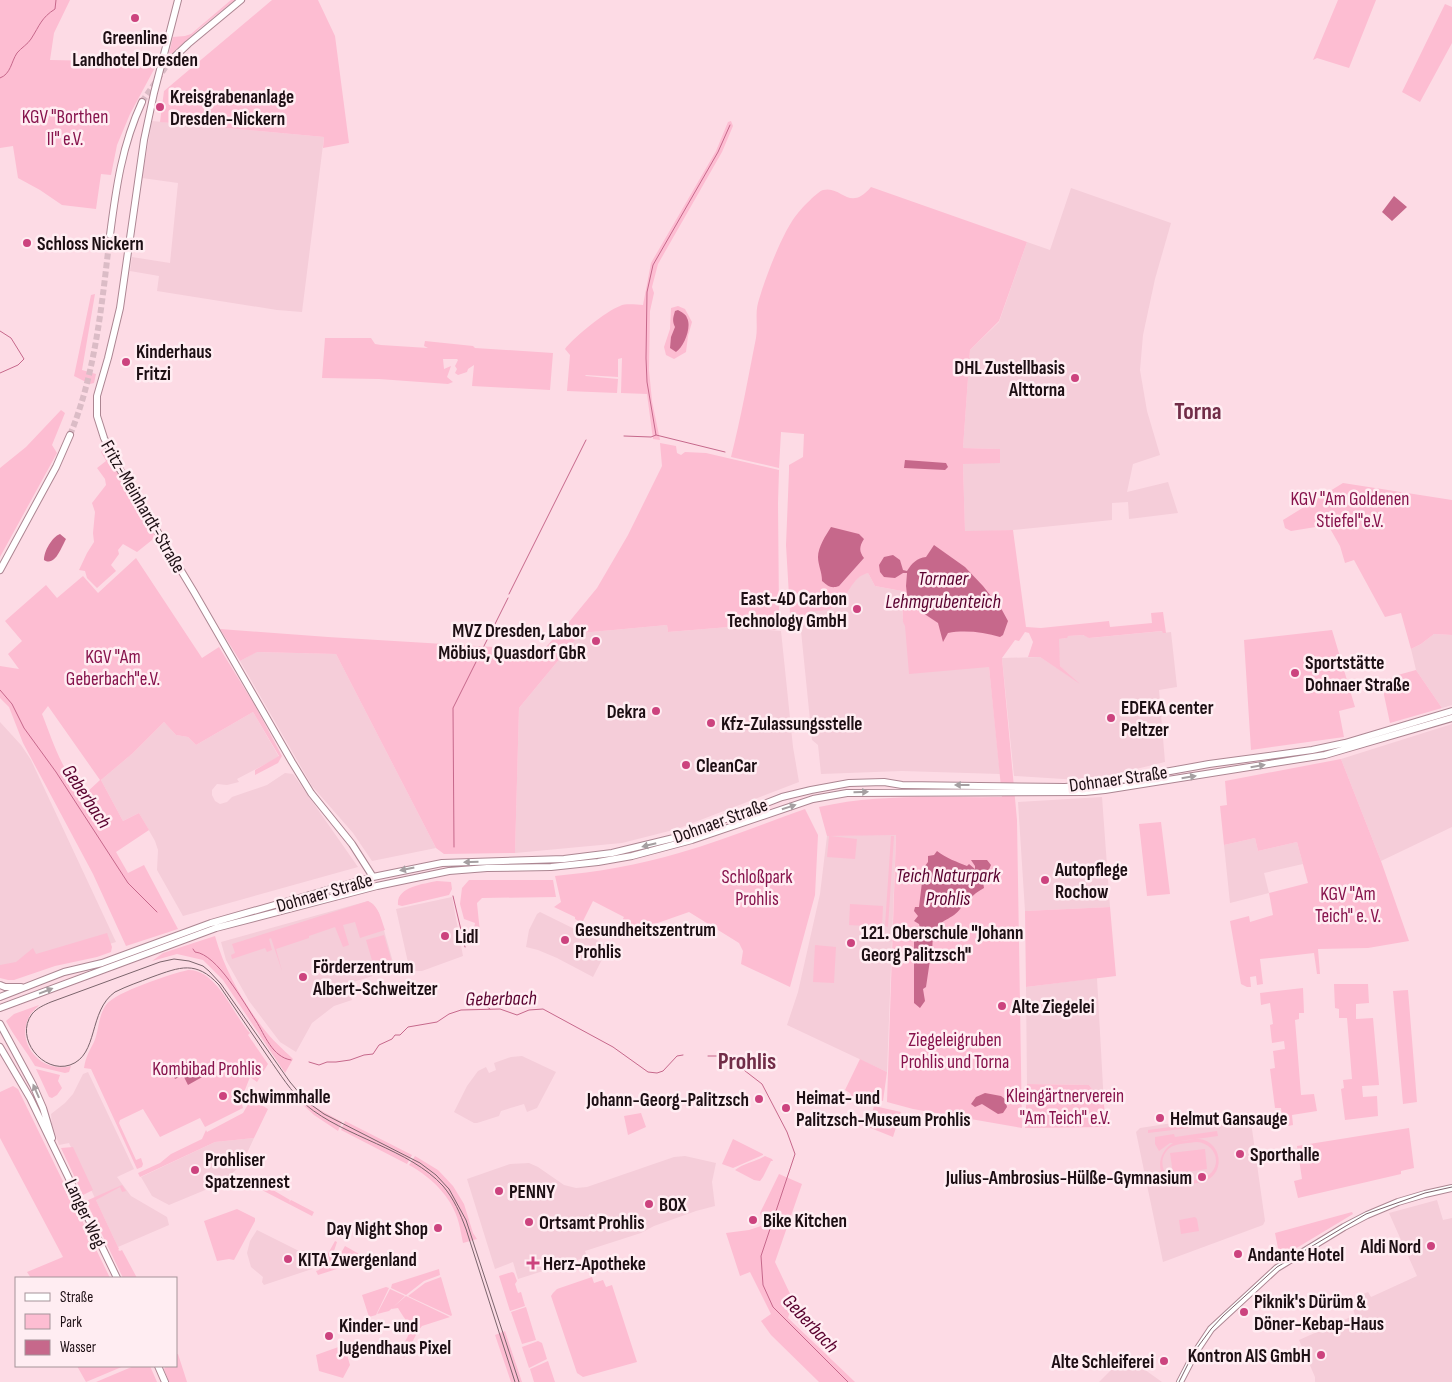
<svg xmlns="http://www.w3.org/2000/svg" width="1452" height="1382" viewBox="0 0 1452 1382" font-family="'Sofia Sans Condensed',sans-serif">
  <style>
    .built { fill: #f5cdd9 }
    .green { fill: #fdbdd2; fill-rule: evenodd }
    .water { fill: #c6688b }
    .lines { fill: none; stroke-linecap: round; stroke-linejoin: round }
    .stream { stroke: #c6688b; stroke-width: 1 }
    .secondary-tunnel { stroke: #dbbcc6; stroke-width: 6; stroke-dasharray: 6 3; stroke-linecap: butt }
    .secondary-casing { stroke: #ac8692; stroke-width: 8 }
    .secondary { stroke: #fff; stroke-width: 6 }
    .tram { stroke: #7b646c; stroke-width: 1 }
    .oneway { fill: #a59fa1 }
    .poi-dot { fill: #cc437e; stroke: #ffedf2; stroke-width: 2 }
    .labels { text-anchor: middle; stroke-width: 5; stroke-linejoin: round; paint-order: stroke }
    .poi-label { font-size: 19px; font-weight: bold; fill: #1d0f14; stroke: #ffedf2; text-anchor: start }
    .park-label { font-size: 19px; fill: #87134c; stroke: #ffedf2 }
    .street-label { font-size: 19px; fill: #1d0f14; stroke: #ffedf2 }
    .water-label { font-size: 20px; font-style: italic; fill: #59002e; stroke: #ffedf2 }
    .district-label { font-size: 24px; font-weight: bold; fill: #712d48; stroke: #ffedf2 }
  </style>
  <rect width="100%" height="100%" fill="#fddbe5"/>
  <path class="built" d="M 152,121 L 324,137 L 302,312 L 277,310 L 157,291 L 159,276 L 130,271 L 132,257 L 170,263 L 178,183 L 142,178 Z
    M 1071,188 L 1171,223 L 1155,279 L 1143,335 L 1140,370 L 1147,411 L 1160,455 L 1133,464 L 1127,492 L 1168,482 L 1178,513 L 1129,519 L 1128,502 L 1112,503 L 1112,520 L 1013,530 L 965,532 L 963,463 L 1000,462 L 1000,449 L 963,448 L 970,350 L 999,322 L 1027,242 L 1050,250 Z
    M 868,573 L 875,586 L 902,591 L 903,622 L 989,667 L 1000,774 L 902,771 L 821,774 L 818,745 L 812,740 L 801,631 L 807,612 L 834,608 L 842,599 L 853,582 L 863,574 Z
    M 667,625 L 668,632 L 729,627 L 781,631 L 793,747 L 799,782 L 677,829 L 622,843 L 515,853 L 519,708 L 581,633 Z
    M 1163,631 L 1163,633 L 1171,632 L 1177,687 L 1159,690 L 1165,762 L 1103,777 L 1079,780 L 1014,776 L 1002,658 L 1040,657 L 1075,680 L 1060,666 L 1058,639 L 1067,638 L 1067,636 L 1083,635 L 1090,638 Z
    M 1434,634 L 1452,635 L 1452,705 L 1442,708 L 1416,670 L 1411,649 L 1421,644 Z
    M 256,652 L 336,654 L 436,848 L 372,861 L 353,833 L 312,786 L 240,661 Z
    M 253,712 L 279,757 L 237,779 L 239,782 L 227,785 L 217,784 L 212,790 L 212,795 L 215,801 L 220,804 L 227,802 L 232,797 L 267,785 L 285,773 L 293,774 L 358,867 L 183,916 L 157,870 L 158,850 L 155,841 L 139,813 L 123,821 L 101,780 L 133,753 L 164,722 L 176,735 L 188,737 L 196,745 Z
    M 0,722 L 21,745 L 31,760 L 116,942 L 12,974 L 0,970 Z
    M 1452,724 L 1452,827 L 1381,861 L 1341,759 Z
    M 1102,797 L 1110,907 L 1025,911 L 1018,802 Z
    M 896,834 L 887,1072 L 787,1025 L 798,992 L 820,894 L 827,836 Z
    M 1255,838 L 1258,851 L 1297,842 L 1303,864 L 1264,873 L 1269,893 L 1230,903 L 1224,845 Z
    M 452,897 L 463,956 L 422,971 L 413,971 L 409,967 L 396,909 Z
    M 368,901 L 373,904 L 379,913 L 395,969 L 347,984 L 352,1000 L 334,1006 L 312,1023 L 296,1052 L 280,1042 L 249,1001 L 226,960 L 221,942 Z
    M 540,912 L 609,946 L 593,977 L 557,958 L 538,950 L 526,947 L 529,930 L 537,914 Z
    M 1097,978 L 1104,1105 L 1089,1085 L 1027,1084 L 1026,987 Z
    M 522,1056 L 556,1072 L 537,1108 L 527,1112 L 524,1104 L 501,1111 L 499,1116 L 477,1123 L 474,1123 L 454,1112 L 467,1086 L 478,1071 L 486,1067 L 489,1073 L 496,1070 L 494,1063 L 511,1057 Z
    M 88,1072 L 134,1169 L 117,1177 L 131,1196 L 167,1217 L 169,1225 L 118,1247 L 69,1143 L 59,1145 L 52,1124 L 51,1114 L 65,1103 L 73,1094 L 83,1074 Z
    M 1250,1115 L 1265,1221 L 1263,1225 L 1163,1262 L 1136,1132 L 1140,1128 L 1192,1120 Z
    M 254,1138 L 242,1164 L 222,1183 L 169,1205 L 152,1196 L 141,1177 L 215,1142 Z
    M 685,1156 L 716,1163 L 712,1182 L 715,1206 L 696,1211 L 654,1226 L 641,1233 L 585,1251 L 587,1257 L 518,1279 L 513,1262 L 495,1269 L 467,1179 L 510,1164 L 529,1163 L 538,1167 L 564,1185 L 576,1188 L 587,1187 L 674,1157 Z
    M 1437,1200 L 1443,1220 L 1452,1218 L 1452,1382 L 1315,1382 L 1315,1377 L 1299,1340 L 1355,1315 L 1350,1300 L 1368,1292 L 1371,1297 L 1417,1276 L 1389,1213 Z
    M 257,1230 L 299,1251 L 305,1250 L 312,1269 L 264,1285 L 262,1282 L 263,1277 L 251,1267 L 247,1253 L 250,1241 Z
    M 1128,1353 L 1148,1372 L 1162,1382 L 1099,1382 Z"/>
  <path class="green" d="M 0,0 L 70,0 L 54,33 L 50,60 L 158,62 L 130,114 L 117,145 L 111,175 L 101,174 L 96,209 L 62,205 L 40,190 L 18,178 L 13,146 L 0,148 Z
    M 231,0 L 235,0 L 200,28 L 168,57 L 173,37 L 185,36 L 191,34 Z
    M 272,0 L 318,0 L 335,36 L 349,143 L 323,148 L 324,137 L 160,122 L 164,91 Z
    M 1338,0 L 1376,0 L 1349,68 L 1317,58 L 1313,60 Z
    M 1445,4 L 1452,7 L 1452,43 L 1420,102 L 1402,92 Z
    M 731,121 L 733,126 L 722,152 L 658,264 L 652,287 L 654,293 L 650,311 L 649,370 L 652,401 L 660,440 L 653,439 L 647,394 L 621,393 L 622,358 L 618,359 L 618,377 L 585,375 L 586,376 L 618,379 L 617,393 L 567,391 L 570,355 L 565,349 C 574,337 606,311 620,306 C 626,303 637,305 643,305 L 651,263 L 716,151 L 728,122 Z
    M 871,187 L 1027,242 L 999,321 L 970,350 L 963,448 L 1000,449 L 1000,463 L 963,464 L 965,531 L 1013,530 L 1026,627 L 1041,628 L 1109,621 L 1110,627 L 1152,623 L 1151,613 L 1163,612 L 1166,633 L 1163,633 L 1162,631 L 1089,638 L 1083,635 L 1068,636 L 1067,638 L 1059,639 L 1060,666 L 1080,684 L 1040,657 L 1028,657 L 1033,642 L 1029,633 L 1025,632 L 1019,641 L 1015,640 L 1002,658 L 1017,820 L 1022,1128 L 913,1109 L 887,1102 L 896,835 L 830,836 L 857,839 L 855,859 L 827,857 L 829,836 L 827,836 L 819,807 C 878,793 942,798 1002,797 L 989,667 L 909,674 L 905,626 L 903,622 L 902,591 L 875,586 L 868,573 C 851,577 848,598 835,607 C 828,611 815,611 807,612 L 802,629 L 791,630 L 786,545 L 789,471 L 789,465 L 803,457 L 804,434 L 781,432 L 779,468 L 731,457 C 741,418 748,378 756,338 C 758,326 755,314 758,303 C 764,281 783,230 798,213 C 802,208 817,192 823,190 C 842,185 849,213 871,187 Z
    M 95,294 L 82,370 L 96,374 L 94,383 L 90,384 L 74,376 L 91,295 Z
    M 678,306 L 685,309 L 692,322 L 688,336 L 686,352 L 674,359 L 666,355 L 664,347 L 670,329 L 671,308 Z
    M 325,338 L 371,338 L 375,344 L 381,345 L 428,348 L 424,346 L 425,341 L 473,346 L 475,348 L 553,353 L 550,390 L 472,386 L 474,365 L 468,369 L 467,372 L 458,375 L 455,373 L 457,369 L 455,366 L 458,360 L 457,359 L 443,359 L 444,369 L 451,366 L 447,377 L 453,382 L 448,384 L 379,379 L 322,378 Z
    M 61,410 L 65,413 L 52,445 L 57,453 L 0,557 L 0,468 L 26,447 Z
    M 660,443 L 676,446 L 677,453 L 681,455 L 685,452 L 706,453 L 779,470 L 778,503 L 779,612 L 775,615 L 777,630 L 729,627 L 668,632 L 667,625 L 581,633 L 519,708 L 515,853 L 444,854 L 436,848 L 336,654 L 257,652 L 240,661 L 220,629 L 328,637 L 543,650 L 569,622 L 597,588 L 628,535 L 662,466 Z
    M 104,449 L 154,534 L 152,540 L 137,552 L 123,544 L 118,550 L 119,554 L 111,565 L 116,571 L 97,588 L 87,578 L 85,571 L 79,570 L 87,553 L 94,542 L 93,533 L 95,512 L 92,503 L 106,485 L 105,479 L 97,468 L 106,461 L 101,452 Z
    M 1343,483 L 1452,500 L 1452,635 L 1434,634 L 1421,644 L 1411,649 L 1401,613 L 1385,617 L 1354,560 L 1345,563 L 1340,546 L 1328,525 L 1291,531 L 1285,528 L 1283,520 Z
    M 136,558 L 202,658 L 219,647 L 257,709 L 282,756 L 278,763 L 255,775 L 255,770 L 279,756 L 253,712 L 196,745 L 188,737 L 176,735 L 164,722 L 133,753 L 101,780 L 123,821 L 139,813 L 149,830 L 116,852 L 128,873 L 144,865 L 178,929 L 126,946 L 93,874 L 23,743 L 9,707 L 0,698 L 0,666 L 19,669 L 8,654 L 22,641 L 5,621 L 46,585 L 57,598 L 83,576 L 98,593 ZM 48,706 L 100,780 L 85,794 C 62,774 53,741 42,714 Z
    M 1332,630 L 1355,707 L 1339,711 L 1344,737 L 1251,750 L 1244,640 Z
    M 1416,670 L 1442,708 L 1390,723 L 1384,695 L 1385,683 L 1394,676 Z
    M 1341,759 L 1381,861 L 1409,941 L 1368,948 L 1318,949 L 1320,974 L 1317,974 L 1314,953 L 1260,959 L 1263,984 L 1257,985 L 1256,976 L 1250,977 L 1251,987 L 1247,987 L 1241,984 L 1230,921 L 1249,916 L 1250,922 L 1273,915 L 1269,893 L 1308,883 L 1297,842 L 1258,851 L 1255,838 L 1224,845 L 1220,806 L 1227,805 L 1225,781 Z
    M 805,809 L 818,835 L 815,895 L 790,987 L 741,964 L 743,951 L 739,943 L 689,912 L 612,939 L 624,917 L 593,901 L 582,923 L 575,919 L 575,917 L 554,907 L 561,902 L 555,876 C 597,872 639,865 679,853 C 722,841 763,824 805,809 Z
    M 1161,822 L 1170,894 L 1147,896 L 1139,824 Z
    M 891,836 L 894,836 L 888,927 L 885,926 Z
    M 469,880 L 553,880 L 556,897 L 482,898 L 477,903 L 480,933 L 473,933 L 475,923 L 464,919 L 460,904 L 462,888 Z
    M 437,881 L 451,882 L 452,889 L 449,895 L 402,906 L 398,905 C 396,887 423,884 437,881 Z
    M 368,901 C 379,906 381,919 385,930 L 360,938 L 355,922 L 343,925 L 349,945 L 343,947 L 335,927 L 309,936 L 309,938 L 276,949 L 282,971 L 271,938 L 269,939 L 272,950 L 267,952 L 265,948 L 232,959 L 231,955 L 235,953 L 232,944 Z
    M 850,904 L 883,906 L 882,927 L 849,925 Z
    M 1110,907 L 1116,976 L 1026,987 L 1025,911 Z
    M 107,933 L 112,947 L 111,952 L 97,957 L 55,966 L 14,980 L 8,980 L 0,978 L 0,965 L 16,962 L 33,948 L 36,954 Z
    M 384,935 L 394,969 L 376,974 L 366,940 Z
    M 215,936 C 224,969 243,1002 263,1028 C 272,1040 283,1049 293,1059 L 285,1073 L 223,980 L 203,960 L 177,954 L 152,961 L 163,953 Z
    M 815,945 L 836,947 L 834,983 L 813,982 Z
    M 188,970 C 217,969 233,1015 250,1033 L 248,1035 L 268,1064 L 257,1082 L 250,1077 L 241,1100 L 243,1108 L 205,1127 L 200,1118 L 160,1137 L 143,1109 L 120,1120 L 119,1123 L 136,1160 L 141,1158 L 143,1164 L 142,1167 L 137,1169 L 91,1069 L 84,1068 C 86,1056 89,1052 94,1042 C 99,1031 98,1016 106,1005 C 115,992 171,974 188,970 Z
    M 1334,984 L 1368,984 L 1369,1003 L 1356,1004 L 1356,1019 L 1373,1018 L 1379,1085 L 1362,1086 L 1363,1097 L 1377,1096 L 1378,1116 L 1345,1120 L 1341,1089 L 1344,1088 L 1343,1080 L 1352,1079 L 1347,1018 L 1339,1018 L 1339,1009 L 1335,1008 Z
    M 1303,988 L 1304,1013 L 1299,1013 L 1299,1019 L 1295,1020 L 1301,1095 L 1314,1094 L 1317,1111 L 1292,1115 L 1293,1125 L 1283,1127 L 1281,1108 L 1275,1108 L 1270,1069 L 1275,1068 L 1273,1051 L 1285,1049 L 1284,1041 L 1272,1043 L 1270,1025 L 1273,1024 L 1270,1003 L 1261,1005 L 1260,993 Z
    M 1408,990 L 1417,1102 L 1403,1104 L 1393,991 Z
    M 39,1005 C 36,1009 31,1012 29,1017 C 15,1044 42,1074 71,1066 L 69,1072 L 65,1073 L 35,1066 C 26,1050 14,1037 6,1021 L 14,1014 Z
    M 860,1059 L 887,1072 L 883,1101 L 866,1097 L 852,1097 L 850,1093 L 845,1090 Z
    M 36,1069 L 60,1075 L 58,1081 L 62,1088 L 57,1095 L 52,1098 L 49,1097 Z
    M 1027,1084 L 1089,1085 L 1104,1105 L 1106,1127 L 1025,1128 Z
    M 13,1086 L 18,1089 L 110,1278 L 31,1278 L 27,1272 L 63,1257 L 0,1138 L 0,1092 Z
    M 297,1091 L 313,1106 L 342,1122 L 338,1131 L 314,1115 L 300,1102 L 298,1102 L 292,1097 Z
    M 253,1100 L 268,1109 L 254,1138 L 215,1142 L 140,1177 L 138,1173 L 160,1163 L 171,1154 L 202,1139 L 206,1130 L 207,1132 L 243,1113 L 250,1101 Z
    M 874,1106 L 901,1112 L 893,1137 L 868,1127 Z
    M 641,1113 L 646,1127 L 628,1135 L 624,1116 Z
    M 1237,1118 L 1238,1122 L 1148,1133 L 1148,1130 Z
    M 345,1121 L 412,1155 L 407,1164 L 341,1130 Z
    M 1409,1128 L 1414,1168 L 1401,1171 L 1401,1174 L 1298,1198 L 1294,1181 L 1302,1179 L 1297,1146 Z
    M 1217,1131 L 1218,1136 L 1174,1142 C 1183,1141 1195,1137 1204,1140 C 1222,1146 1224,1172 1207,1180 C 1198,1184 1181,1186 1172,1183 C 1154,1174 1158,1152 1173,1143 L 1170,1143 L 1159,1151 L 1155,1144 L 1155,1137 L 1174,1134 L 1175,1137 ZM 1197,1142 C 1212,1143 1222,1159 1212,1172 C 1205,1180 1189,1182 1179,1181 C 1162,1180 1156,1157 1171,1147 C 1178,1143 1189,1143 1197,1142 Z
    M 733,1139 L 763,1154 L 763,1155 L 733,1168 L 722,1164 Z
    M 73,1147 L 93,1190 L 83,1195 L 61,1148 Z
    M 1205,1149 L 1207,1169 L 1173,1174 L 1170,1153 Z
    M 415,1156 L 438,1170 L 453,1186 L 464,1204 L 473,1233 L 477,1239 L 463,1243 C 462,1238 461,1233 460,1228 C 455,1200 433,1178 409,1165 Z
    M 765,1156 L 772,1159 L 773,1161 L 771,1161 L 763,1177 L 760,1181 L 754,1180 L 735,1170 C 744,1163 755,1162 765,1156 Z
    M 779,1174 L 802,1184 L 775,1262 L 793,1300 L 788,1318 L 855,1382 L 819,1382 L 771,1335 L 761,1321 L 771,1314 L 750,1272 L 740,1276 L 726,1233 L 749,1230 L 764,1225 L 760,1213 Z
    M 261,1183 L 290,1200 L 289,1202 L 291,1200 L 314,1212 L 312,1216 L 258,1188 Z
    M 122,1185 L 126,1191 L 122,1192 L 120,1187 L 96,1200 L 119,1249 L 118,1250 L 120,1251 L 122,1250 L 137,1278 L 123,1278 L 86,1201 Z
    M 237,1209 L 255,1218 L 255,1221 L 234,1260 L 229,1259 L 217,1261 L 204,1221 Z
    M 1352,1212 L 1353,1214 L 1280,1258 L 1275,1233 Z
    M 1195,1217 L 1197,1219 L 1199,1231 L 1181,1234 L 1179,1220 Z
    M 335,1241 L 337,1242 L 334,1251 L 341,1253 L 345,1246 L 368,1259 L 318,1275 L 316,1271 L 319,1270 Z
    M 439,1269 L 440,1275 L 424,1281 L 406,1295 L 391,1288 L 392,1284 Z
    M 512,1272 L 514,1273 L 517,1281 L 515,1284 L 518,1293 L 521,1292 L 525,1306 L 510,1311 L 499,1276 Z
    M 441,1277 L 452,1315 L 451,1316 L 408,1296 L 425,1283 Z
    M 592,1277 L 594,1283 L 603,1280 L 606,1287 L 612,1285 L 637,1362 L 583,1377 L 577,1373 L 551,1296 L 553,1293 L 557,1289 Z
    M 386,1287 L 389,1288 L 376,1315 L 369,1317 L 362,1295 Z
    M 390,1289 L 405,1296 L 389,1311 L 377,1314 Z
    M 406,1296 L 450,1317 L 422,1326 L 418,1331 L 404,1358 L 400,1350 C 416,1323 412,1332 398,1308 L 391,1309 Z
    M 526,1307 L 536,1340 L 522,1344 L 511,1312 Z
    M 505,1331 L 522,1382 L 511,1382 L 495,1335 Z
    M 538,1341 L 542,1343 L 547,1359 L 529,1368 L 522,1347 Z
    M 344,1345 L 350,1365 L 343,1378 L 319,1371 L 316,1355 Z
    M 176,1354 L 178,1354 L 187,1382 L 169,1382 L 164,1369 L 166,1366 L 176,1366 Z
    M 548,1361 L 555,1382 L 534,1382 L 530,1369 Z
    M 77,1366 L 124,1366 L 86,1382 Z
    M 134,1366 L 150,1366 L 157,1382 L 96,1382 Z"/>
  <path class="water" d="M 1394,196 L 1407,207 L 1392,221 L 1382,212 Z
    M 678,310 C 681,312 686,314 687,318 C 692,327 684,347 676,352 L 670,348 L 671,337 L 675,327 C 672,321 673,318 675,311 Z
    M 905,460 L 946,463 L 948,467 L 945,470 L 904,468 Z
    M 831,527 L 859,534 L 864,539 C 859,547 859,551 864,558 L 839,586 C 831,589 828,586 822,581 C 822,572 818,565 818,557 C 818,547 826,535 831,527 Z
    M 60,534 L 66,539 C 61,548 55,567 44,560 C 44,551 52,537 60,534 Z
    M 934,545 L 965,567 L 983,586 L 1002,610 L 1008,621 L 1003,635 L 1000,637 C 984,632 964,630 948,633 L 943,642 L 938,623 L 908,603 L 906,586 L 907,573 L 903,573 L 895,578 L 884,577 L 880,572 L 879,565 L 884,557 L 893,555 L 900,560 L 903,570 L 907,571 C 912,563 917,558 926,557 Z
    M 937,851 C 946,858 957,862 967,866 L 969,864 L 975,869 L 975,866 L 971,860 L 987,860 L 991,865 L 987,874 L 988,877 L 983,882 L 984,888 C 976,893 969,896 969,906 L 962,906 C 955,919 942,918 935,930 C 932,935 933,944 932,950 L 928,953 L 930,960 L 926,987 L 923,989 L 925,1001 L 920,1008 L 914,1003 L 914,938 L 921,940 L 922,936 L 919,924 L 914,921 L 918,916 L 914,911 L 915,907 L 919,907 L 922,882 L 917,883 L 917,876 L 926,874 L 927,871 L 922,870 L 928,862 L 928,856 L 934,855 Z
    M 187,1062 L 190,1062 L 194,1067 L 186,1073 L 187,1076 L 201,1069 L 204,1076 L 188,1085 L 183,1075 L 175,1079 L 173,1075 Z
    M 985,1093 L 1001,1096 L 1005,1099 L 1007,1107 L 1003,1113 L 998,1114 L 982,1104 L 975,1107 L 971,1104 L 976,1097 Z"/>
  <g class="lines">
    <path class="stream" d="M 0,78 C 11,74 11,62 17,53 C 21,48 28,44 31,39 C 40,25 41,18 55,9 L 56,0
      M 0,331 L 11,338 L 24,359 L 18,365 L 0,373
      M 656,435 L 725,452
      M 624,436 L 651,437 L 656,435 L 647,382 L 646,358 L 647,292 L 653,265 L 718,152 L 730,125
      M 509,594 L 586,440
      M 0,690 L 12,704 L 24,728 L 56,772 L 128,883 L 157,912
      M 454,847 L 453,708 L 508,598
      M 453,896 L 465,947
      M 193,949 L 195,952 C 217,954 244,1003 256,1021 C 265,1035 272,1057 291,1060
      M 481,1002 L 490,1009
      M 708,1056 L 723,1056 L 740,1067 L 762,1084 L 787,1132 L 795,1154 L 761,1256 L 763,1285 L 773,1307 L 848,1382
      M 309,1062 L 319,1065 L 327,1062 L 336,1062 L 350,1060 L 364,1055 L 373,1054 L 379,1045 L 392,1039 L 395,1035 L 400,1035 L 408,1027 L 437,1022 L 449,1014 L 461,1010 L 500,1009 L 517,1015 L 529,1010 L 543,1009 L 613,1047 L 648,1072 L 657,1073 L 663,1071 L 677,1056 L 683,1055"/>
    <path class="secondary-tunnel" d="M 142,102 L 169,62
      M 70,435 C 96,372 102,302 110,235"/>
    <g class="secondary-casing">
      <path id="secondary" d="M 178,0 L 154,93 L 144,140 L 120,308 L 108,358 L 97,396 L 97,416 L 104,438 L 119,468 L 194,592 L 292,762 L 311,793 L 352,844 L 373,877
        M 169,62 L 188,44 L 241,0
        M 110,235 C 116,188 122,145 142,102
        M 0,570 L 56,467 L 70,435
        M 0,985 L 5,987 L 21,987
        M 0,997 L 64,972 L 102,963 L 211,923 L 373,877 L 442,863 L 564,859 L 612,853 L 682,836 L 782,797 L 811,790 L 849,783 L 884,782 L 902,785 L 1065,787 L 1098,784 L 1209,764 L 1312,750 L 1345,743 L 1452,711
        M 0,1008 L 216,928 L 377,886 L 449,871 L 487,868 L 551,867 L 598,862 L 632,856 L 692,840 L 813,799 L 847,793 L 1085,792 L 1105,790 L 1325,755 L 1452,718
        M 0,1024 L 33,1085 L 43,1108 L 52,1138
        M 0,1047 L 30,1098 L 117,1278
        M 158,1366 L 165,1382
        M 1180,1382 L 1195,1353 L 1211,1329 L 1277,1268 L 1344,1227 L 1367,1215 L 1398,1202 L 1425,1194 L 1452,1188"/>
    </g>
    <use href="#secondary" class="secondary"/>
    <path class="tram" d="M 515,1382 L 466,1229 C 460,1213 454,1199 443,1186 C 410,1149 344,1137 306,1105 C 291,1092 280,1074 268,1057 C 252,1033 235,1009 219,985 C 196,960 180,967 152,977 C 139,982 127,986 115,992 C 88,1011 99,1055 70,1065 C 43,1074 14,1038 32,1014 C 37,1008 44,1005 51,1002 L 160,962 L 174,959 L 189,961 L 203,966 L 209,971 L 221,984 L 290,1082 L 306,1101 L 324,1114 L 420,1163 L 436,1175 L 449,1189 L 466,1220 L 519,1382
      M 1179,1382 L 1194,1352 L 1211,1329 L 1223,1316 L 1277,1267 L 1366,1214 L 1425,1193 L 1452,1187"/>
  </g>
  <defs><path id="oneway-solid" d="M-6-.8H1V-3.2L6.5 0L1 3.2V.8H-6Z" transform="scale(1.25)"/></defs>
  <g class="oneway">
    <use href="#oneway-solid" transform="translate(1258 766) rotate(-10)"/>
    <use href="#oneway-solid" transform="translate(1189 777) rotate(-9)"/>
    <use href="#oneway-solid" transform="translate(962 785) rotate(-180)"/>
    <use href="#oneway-solid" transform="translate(861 792) rotate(-1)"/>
    <use href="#oneway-solid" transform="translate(789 807) rotate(-18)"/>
    <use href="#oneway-solid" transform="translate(649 845) rotate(166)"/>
    <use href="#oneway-solid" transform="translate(471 862) rotate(179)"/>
    <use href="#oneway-solid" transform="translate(407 869) rotate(168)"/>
    <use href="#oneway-solid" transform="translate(46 991) rotate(-21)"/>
    <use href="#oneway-solid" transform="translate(36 1091) rotate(-114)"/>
  </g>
  <g class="poi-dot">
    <circle cx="135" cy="18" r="5"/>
    <circle cx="160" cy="107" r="5"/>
    <circle cx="27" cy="243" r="5"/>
    <circle cx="126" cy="362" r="5"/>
    <circle cx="1075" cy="378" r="5"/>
    <circle cx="857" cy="609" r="5"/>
    <circle cx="596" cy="641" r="5"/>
    <circle cx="1295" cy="673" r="5"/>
    <circle cx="656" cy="711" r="5"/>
    <circle cx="1111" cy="718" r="5"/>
    <circle cx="711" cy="723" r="5"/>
    <circle cx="686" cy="765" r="5"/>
    <circle cx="1045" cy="880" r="5"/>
    <circle cx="445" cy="936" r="5"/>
    <circle cx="565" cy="940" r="5"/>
    <circle cx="851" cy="943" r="5"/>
    <circle cx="303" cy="977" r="5"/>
    <circle cx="1002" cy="1006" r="5"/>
    <circle cx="223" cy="1096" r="5"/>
    <circle cx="759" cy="1099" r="5"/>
    <circle cx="786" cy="1108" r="5"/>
    <circle cx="1160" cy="1118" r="5"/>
    <circle cx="1240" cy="1154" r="5"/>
    <circle cx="195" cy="1170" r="5"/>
    <circle cx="1202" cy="1177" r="5"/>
    <circle cx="499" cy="1191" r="5"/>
    <circle cx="649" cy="1204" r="5"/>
    <circle cx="753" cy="1220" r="5"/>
    <circle cx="529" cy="1222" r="5"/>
    <circle cx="438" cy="1228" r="5"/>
    <circle cx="1431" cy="1246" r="5"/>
    <circle cx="1238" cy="1254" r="5"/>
    <circle cx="288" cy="1259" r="5"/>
    <path d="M530.5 1255.5h5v5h5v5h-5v5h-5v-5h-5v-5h5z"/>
    <circle cx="1244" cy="1312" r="5"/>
    <circle cx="329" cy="1336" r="5"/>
    <circle cx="1321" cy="1355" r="5"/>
    <circle cx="1164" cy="1361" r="5"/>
  </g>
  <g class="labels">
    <g class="poi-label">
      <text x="135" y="44" text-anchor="middle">Greenline<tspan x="135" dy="22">Landhotel Dresden</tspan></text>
      <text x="170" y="103">Kreisgrabenanlage<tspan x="170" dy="22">Dresden-Nickern</tspan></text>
      <text x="37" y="250">Schloss Nickern</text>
      <text x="136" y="358">Kinderhaus<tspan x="136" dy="22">Fritzi</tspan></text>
      <text x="1065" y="374" text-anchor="end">DHL Zustellbasis<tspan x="1065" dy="22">Alttorna</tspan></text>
      <text x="847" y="605" text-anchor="end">East-4D Carbon<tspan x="847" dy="22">Technology GmbH</tspan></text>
      <text x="586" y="637" text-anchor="end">MVZ Dresden, Labor<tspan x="586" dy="22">Möbius, Quasdorf GbR</tspan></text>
      <text x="1305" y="669">Sportstätte<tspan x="1305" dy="22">Dohnaer Straße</tspan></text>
      <text x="1121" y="714">EDEKA center<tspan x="1121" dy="22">Peltzer</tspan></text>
      <text x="646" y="718" text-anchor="end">Dekra</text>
      <text x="721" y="730">Kfz-Zulassungsstelle</text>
      <text x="696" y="772">CleanCar</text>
      <text x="1055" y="876">Autopflege<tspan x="1055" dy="22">Rochow</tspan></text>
      <text x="575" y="936">Gesundheitszentrum<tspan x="575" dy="22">Prohlis</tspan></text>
      <text x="861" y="939">121. Oberschule "Johann<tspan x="861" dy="22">Georg Palitzsch"</tspan></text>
      <text x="455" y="943">Lidl</text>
      <text x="313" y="973">Förderzentrum<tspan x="313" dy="22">Albert-Schweitzer</tspan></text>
      <text x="1012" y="1013">Alte Ziegelei</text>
      <text x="233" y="1103">Schwimmhalle</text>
      <text x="796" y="1104">Heimat- und<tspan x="796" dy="22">Palitzsch-Museum Prohlis</tspan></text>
      <text x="749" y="1106" text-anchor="end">Johann-Georg-Palitzsch</text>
      <text x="1170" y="1125">Helmut Gansauge</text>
      <text x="1250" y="1161">Sporthalle</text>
      <text x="205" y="1166">Prohliser<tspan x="205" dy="22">Spatzennest</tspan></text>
      <text x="1192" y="1184" text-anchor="end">Julius-Ambrosius-Hülße-Gymnasium</text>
      <text x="509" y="1198">PENNY</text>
      <text x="659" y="1211">BOX</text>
      <text x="763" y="1227">Bike Kitchen</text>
      <text x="539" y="1229">Ortsamt Prohlis</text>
      <text x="428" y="1235" text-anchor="end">Day Night Shop</text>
      <text x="1421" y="1253" text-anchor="end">Aldi Nord</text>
      <text x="1248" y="1261">Andante Hotel</text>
      <text x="298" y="1266">KITA Zwergenland</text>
      <text x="543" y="1270">Herz-Apotheke</text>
      <text x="1254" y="1308">Piknik's Dürüm &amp;<tspan x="1254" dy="22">Döner-Kebap-Haus</tspan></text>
      <text x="339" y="1332">Kinder- und<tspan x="339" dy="22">Jugendhaus Pixel</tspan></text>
      <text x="1311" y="1362" text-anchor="end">Kontron AIS GmbH</text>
      <text x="1154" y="1368" text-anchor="end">Alte Schleiferei</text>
    </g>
    <g class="park-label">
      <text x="65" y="123">KGV "Borthen<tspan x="65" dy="22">II" e.V.</tspan></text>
      <text x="1350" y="505">KGV "Am Goldenen<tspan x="1350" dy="22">Stiefel"e.V.</tspan></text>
      <text x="113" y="663">KGV "Am<tspan x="113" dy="22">Geberbach"e.V.</tspan></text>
      <text x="757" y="883">Schloßpark<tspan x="757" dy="22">Prohlis</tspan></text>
      <text x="1348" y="900">KGV "Am<tspan x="1348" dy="22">Teich" e. V.</tspan></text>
      <text x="955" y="1046">Ziegeleigruben<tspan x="955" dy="22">Prohlis und Torna</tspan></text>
      <text x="207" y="1075">Kombibad Prohlis</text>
      <text x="1065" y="1102">Kleingärtnerverein<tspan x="1065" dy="22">"Am Teich" e.V.</tspan></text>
    </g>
    <g class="street-label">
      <text transform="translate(144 506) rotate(60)" y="7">Fritz-Meinhardt-Straße</text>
      <text transform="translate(1118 778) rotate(-8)" y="7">Dohnaer Straße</text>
      <text transform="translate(720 820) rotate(-20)" y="7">Dohnaer Straße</text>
      <text transform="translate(324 892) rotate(-16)" y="7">Dohnaer Straße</text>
      <text transform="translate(86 1213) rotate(65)" y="7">Langer Weg</text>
    </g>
    <g class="water-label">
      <text x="943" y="585">Tornaer<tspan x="943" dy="23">Lehmgrubenteich</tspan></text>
      <text transform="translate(87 796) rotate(56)" y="7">Geberbach</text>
      <text x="948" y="882">Teich Naturpark<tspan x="948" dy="23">Prohlis</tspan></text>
      <text transform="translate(501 998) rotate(-1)" y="7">Geberbach</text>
      <text transform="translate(811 1323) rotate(47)" y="7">Geberbach</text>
    </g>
    <g class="district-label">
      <text x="1198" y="419">Torna</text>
      <text x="747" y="1069">Prohlis</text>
    </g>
  </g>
  <rect x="15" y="1277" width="162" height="90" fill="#ffedf2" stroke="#a59499"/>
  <rect x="25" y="1293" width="25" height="8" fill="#ffffff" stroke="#a59499"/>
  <text x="60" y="1302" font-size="15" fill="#1d0f14">Straße</text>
  <rect x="25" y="1314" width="25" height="15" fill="#fdbdd2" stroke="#a59499"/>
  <text x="60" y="1327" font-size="15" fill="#1d0f14">Park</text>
  <rect x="25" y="1340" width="25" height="15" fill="#c6688b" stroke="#a59499"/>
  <text x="60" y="1352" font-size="15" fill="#1d0f14">Wasser</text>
</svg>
